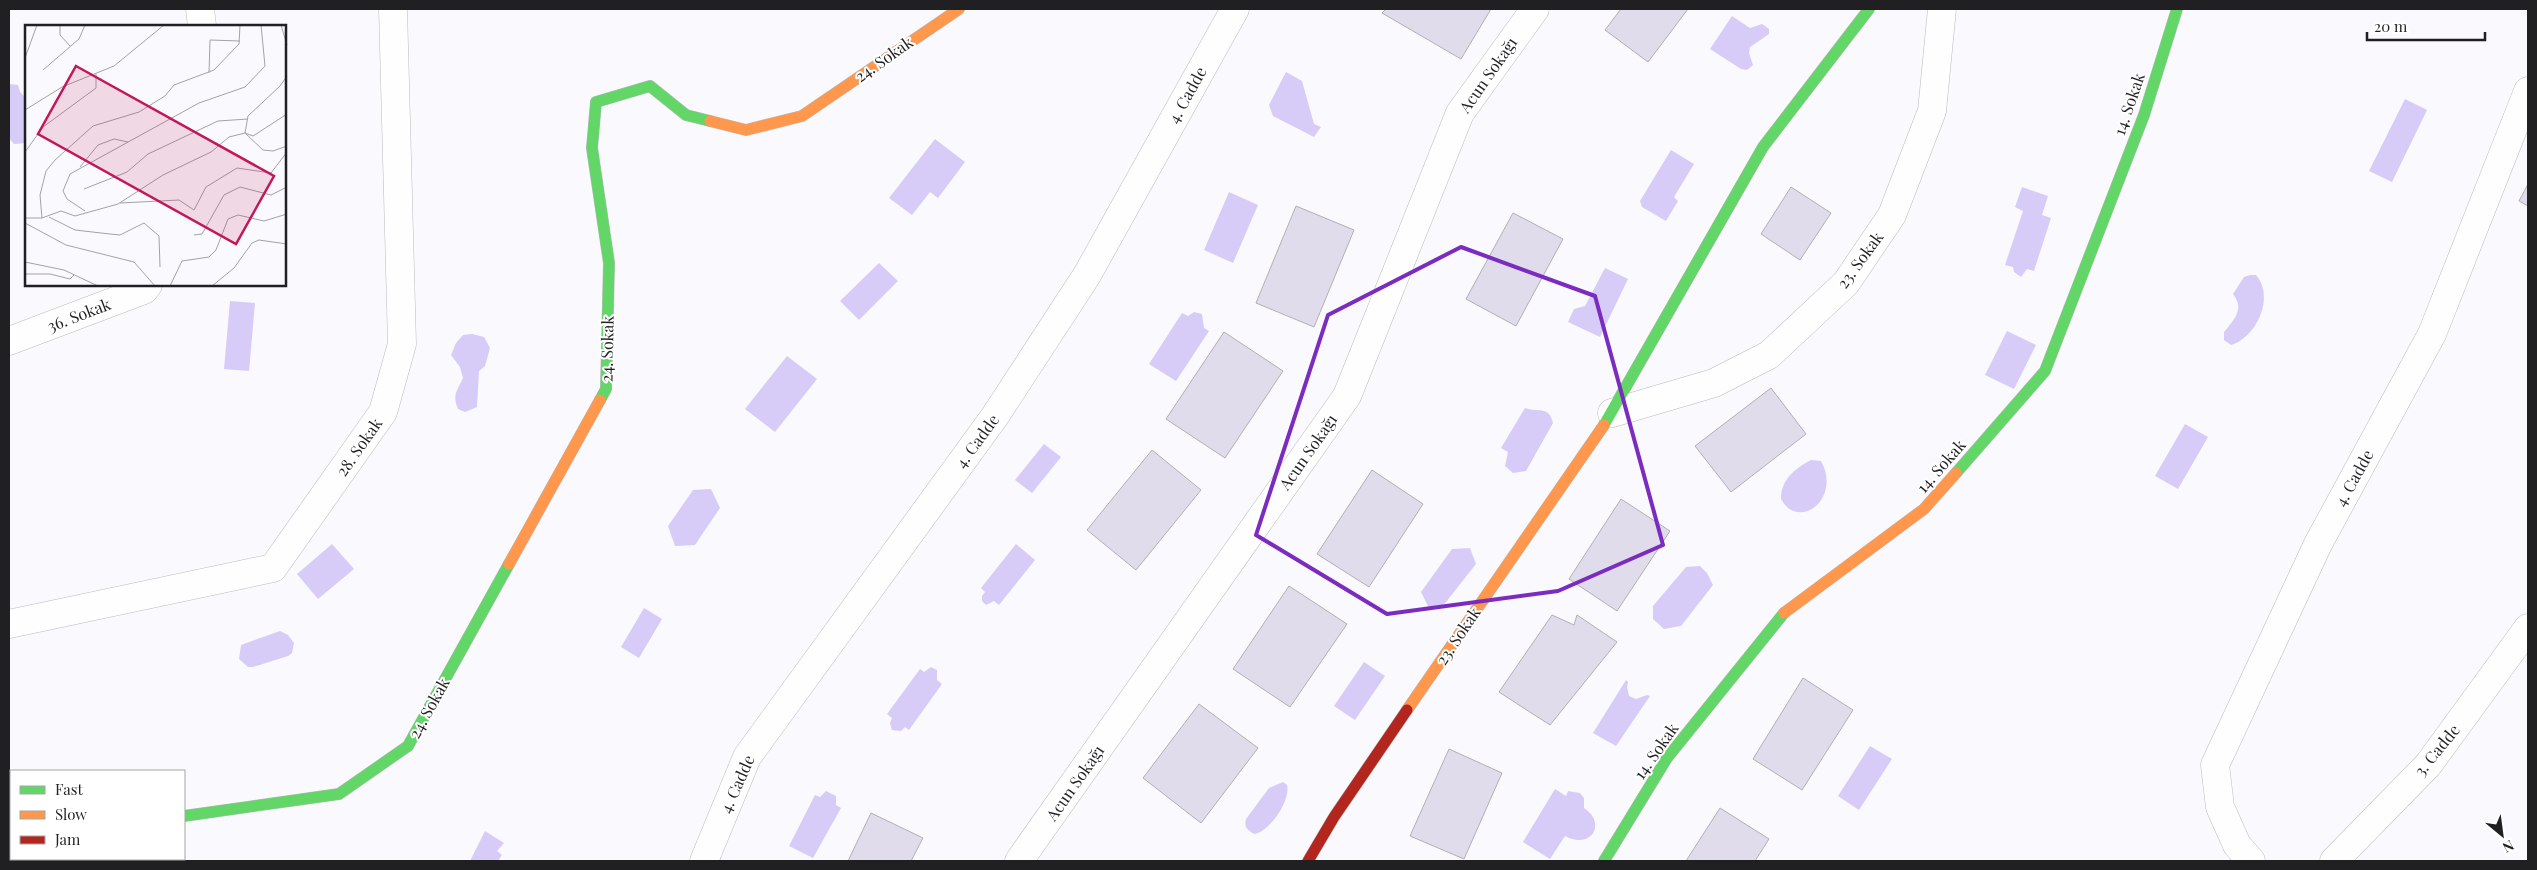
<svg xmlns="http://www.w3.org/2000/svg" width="2537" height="870" viewBox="0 0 2537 870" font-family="'Playfair Display',serif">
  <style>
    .water { fill: #d7ccf8 }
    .building { fill: #e1dcec; stroke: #b0b0b3 }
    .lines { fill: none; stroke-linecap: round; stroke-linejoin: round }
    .street-casing { stroke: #bcbbbf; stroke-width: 29 }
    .fast-casing { stroke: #bcbbbf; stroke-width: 12 }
    .slow-casing { stroke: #bcbbbf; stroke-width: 12 }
    .jam-casing { stroke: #bcbbbf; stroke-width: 12 }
    .street { stroke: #fefeff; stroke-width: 28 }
    .fast { stroke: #63d668; stroke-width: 11 }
    .slow { stroke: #ff974d; stroke-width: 11 }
    .jam { stroke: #b3261e; stroke-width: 11 }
    .marked { fill: none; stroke: #7b2cbf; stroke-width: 4; stroke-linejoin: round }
    .labels { text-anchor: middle; stroke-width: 4; stroke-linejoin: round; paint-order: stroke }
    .street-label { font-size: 16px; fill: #201f22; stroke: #fff }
    .inset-road { fill: none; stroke: #a3a2a5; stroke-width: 1 }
    .view { fill: #c2185b; fill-opacity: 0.15; stroke: #c2185b; stroke-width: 2.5 }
    .inset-edge { fill: none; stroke: #201f22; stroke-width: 2.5 }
  </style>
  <rect width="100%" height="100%" fill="#faf9fd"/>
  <path class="water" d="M 1732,16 L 1750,28 L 1762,24 L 1769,29 L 1769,34 L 1750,47 L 1749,53 L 1753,65 L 1747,70 L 1741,69 L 1710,49 Z
    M 1286,72 L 1302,81 L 1314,124 L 1321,127 L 1314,137 L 1273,116 L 1269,105 Z
    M 10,84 L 18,85 L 20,92 L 26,98 L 26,143 L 14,144 L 9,138 Z
    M 2405,99 L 2427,110 L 2392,182 L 2369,171 Z
    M 935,139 L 965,162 L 938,198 L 930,192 L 912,215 L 889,198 Z
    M 1671,150 L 1694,164 L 1674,197 L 1678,201 L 1666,221 L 1642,207 L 1640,201 Z
    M 2022,187 L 2048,196 L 2042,215 L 2051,218 L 2034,271 L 2027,269 L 2021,277 L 2014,272 L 2013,267 L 2005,265 L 2023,211 L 2015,207 Z
    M 1229,192 L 1258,205 L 1233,263 L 1204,250 Z
    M 879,263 L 898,281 L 859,320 L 840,301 Z
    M 1605,268 L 1628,279 L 1600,337 L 1568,322 L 1574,309 L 1585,306 Z
    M 2250,275 L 2256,275 C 2275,297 2257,337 2231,345 L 2224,340 L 2224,332 C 2234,320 2245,309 2233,294 L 2244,277 Z
    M 230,301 L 255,303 L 249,371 L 224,369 Z
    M 1194,312 L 1202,314 L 1204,328 L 1209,331 L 1176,381 L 1149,364 L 1182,313 L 1188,316 Z
    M 2007,331 L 2036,345 L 2014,389 L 1985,375 Z
    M 472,334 L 484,337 L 490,348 L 485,366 L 479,371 L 477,407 L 465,412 L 458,409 C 452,395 457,391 463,378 L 460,367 L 451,355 L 456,343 L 463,335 Z
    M 787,356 L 817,379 L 775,432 L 745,409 Z
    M 1525,408 C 1538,413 1549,405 1553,423 L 1526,471 L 1513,473 L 1505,466 L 1508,452 L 1501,448 Z
    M 2185,424 L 2208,437 L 2178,489 L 2155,476 Z
    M 1044,444 L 1061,457 L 1032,493 L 1015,480 Z
    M 1811,460 L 1821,461 C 1842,498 1799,532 1781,499 C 1781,480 1794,469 1811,460 Z
    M 711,489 L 720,508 L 695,545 L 675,546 L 668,526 L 693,490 Z
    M 332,544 L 354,569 L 318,599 L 297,574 Z
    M 1016,544 L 1035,560 L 999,605 L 994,601 L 986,605 L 982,601 L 982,596 L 985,592 L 981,588 Z
    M 1470,548 L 1476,564 L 1442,607 L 1429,608 L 1421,592 L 1452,549 Z
    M 1700,566 L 1707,573 L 1713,585 L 1681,626 L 1664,629 L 1653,619 L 1653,606 L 1686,567 Z
    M 644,608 L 662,619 L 639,658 L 621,647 Z
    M 280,631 L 288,635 L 294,643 L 292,653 L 288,656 L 253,667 L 248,667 L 239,659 L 241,645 Z
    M 1364,662 L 1385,676 L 1355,720 L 1334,706 Z
    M 931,667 L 937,670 L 937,680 L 942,684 L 909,730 L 905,727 L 901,731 L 892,730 L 890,723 L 892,718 L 887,714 L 920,669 L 924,672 Z
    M 1626,680 L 1628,682 L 1627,687 L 1629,696 L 1636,699 L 1647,695 L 1650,696 L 1616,746 L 1593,733 Z
    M 1870,746 L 1892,759 L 1859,810 L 1838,796 Z
    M 1283,782 L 1287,785 C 1291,801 1269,832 1254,834 C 1247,830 1244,827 1246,819 L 1269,788 Z
    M 1555,789 L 1566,796 L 1568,791 L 1580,793 L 1584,798 L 1584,808 C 1608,824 1590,850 1565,836 L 1550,859 L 1523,842 Z
    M 826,791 L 836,796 L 836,805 L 841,808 L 813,858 L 789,846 L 815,795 L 820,797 Z
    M 485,831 L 504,843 L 497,851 L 502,855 L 498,861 L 470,861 Z"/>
  <path class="building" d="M 1386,9 L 1491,9 L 1461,59 L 1382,13 Z
    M 1621,9 L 1688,9 L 1648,62 L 1605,30 Z
    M 2528,184 L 2528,206 L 2519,201 Z
    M 1791,187 L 1831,213 L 1800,260 L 1761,234 Z
    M 1296,206 L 1354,230 L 1314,327 L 1256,303 Z
    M 1513,213 L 1563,239 L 1516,326 L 1466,299 Z
    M 1224,332 L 1283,371 L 1225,458 L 1166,419 Z
    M 1771,388 L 1806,434 L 1731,492 L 1695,446 Z
    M 1152,450 L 1201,490 L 1136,570 L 1087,530 Z
    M 1372,470 L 1423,504 L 1369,587 L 1317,554 Z
    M 1621,499 L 1670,531 L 1617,611 L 1569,579 Z
    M 1289,586 L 1347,624 L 1290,707 L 1233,669 Z
    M 1552,615 L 1574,625 L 1577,615 L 1617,642 L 1550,725 L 1499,692 Z
    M 1803,678 L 1853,710 L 1802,790 L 1753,759 Z
    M 1199,704 L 1258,748 L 1201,823 L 1143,778 Z
    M 1449,749 L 1502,773 L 1464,859 L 1410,836 Z
    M 1720,808 L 1769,839 L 1755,861 L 1686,861 Z
    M 871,813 L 923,838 L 911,861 L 848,861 Z"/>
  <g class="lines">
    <g class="street-casing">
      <path id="street" d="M 200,9 L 202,26
        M 9,341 L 144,290 L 148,285
        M 1612,413 L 1714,383 L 1769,355 L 1846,283 L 1892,215 L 1932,111 L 1942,9
        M 9,624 L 273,568 L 383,412 L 402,344 L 393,9
        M 74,861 L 78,859
        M 704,861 L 747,757 L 995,416 L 1087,275 L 1235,9
        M 1019,861 L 1347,396 L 1460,113 L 1535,9
        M 2251,861 L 2237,845 L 2220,807 L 2215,765 L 2318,544 L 2432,334 L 2528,91
        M 2334,861 L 2428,765 L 2528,628"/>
    </g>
    <g class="fast-casing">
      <path id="fast" d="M 600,400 L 606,389 L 609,263 L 592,148 L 596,102 L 650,86 L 686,115 L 710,121
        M 1604,425 L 1763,147 L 1869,9
        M 1956,473 L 2045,371 L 2144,115 L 2177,9
        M 184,816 L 339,794 L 408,746 L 509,564
        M 1604,861 L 1667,758 L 1784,613"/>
    </g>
    <g class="slow-casing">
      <path id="slow" d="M 710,121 L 746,130 L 802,116 L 959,9
        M 509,564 L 600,400
        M 1784,613 L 1924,509 L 1956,473
        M 1407,710 L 1604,425"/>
    </g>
    <g class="jam-casing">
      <path id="jam" d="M 1308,861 L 1334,817 L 1407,710"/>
    </g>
    <use href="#street" class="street"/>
    <use href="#fast" class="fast"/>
    <use href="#slow" class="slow"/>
    <use href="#jam" class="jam"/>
  </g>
  <path class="marked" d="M 1461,247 L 1595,296 L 1663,545 L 1558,591 L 1387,614 L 1256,535 L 1328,315 Z"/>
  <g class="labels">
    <g class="street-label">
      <text transform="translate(884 59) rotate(-35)" y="6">24. Sokak</text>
      <text transform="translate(1488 75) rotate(-55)" y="6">Acun Sokağı</text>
      <text transform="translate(1187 95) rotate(-61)" y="6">4. Cadde</text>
      <text transform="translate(2129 104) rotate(-71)" y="6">14. Sokak</text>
      <text transform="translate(1860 260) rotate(-54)" y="6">23. Sokak</text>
      <text transform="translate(79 315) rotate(-21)" y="6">36. Sokak</text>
      <text transform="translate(607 349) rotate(-89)" y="6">24. Sokak</text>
      <text transform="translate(977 441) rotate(-54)" y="6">4. Cadde</text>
      <text transform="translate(359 447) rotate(-55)" y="6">28. Sokak</text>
      <text transform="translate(1308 452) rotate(-55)" y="6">Acun Sokağı</text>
      <text transform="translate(1941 466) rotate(-49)" y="6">14. Sokak</text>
      <text transform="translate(2354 478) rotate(-61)" y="6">4. Cadde</text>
      <text transform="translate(1458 636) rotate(-56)" y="6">23. Sokak</text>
      <text transform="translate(429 708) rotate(-61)" y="6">24. Sokak</text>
      <text transform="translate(2437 750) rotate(-51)" y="6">3. Cadde</text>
      <text transform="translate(1656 751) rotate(-55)" y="6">14. Sokak</text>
      <text transform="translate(1075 783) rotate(-55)" y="6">Acun Sokağı</text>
      <text transform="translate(737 784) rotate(-66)" y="6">4. Cadde</text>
    </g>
  </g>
  <g transform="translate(25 25)">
    <rect width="261" height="261" fill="#faf9fd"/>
    <path class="inset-road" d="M 35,0 L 35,10 L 45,21M 256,0 L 262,20M 0,33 L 12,0M 18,45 L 54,14 L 60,0M 184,48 L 185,15 L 215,16M 0,85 L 37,62 L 89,41 L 139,0M 220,108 L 223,91 L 255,61 L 262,51M 220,108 L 238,125 L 248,126 L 262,121M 220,108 L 228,111 L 262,89M 0,127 L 18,102 L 71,63 L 71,49M 55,142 L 73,120 L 89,114 L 103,117M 59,164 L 102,147 L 123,129 L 193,96 L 223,94M 95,178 L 154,175 L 169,185 L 181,162 L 212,143 L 246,148 L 262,127M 60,186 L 42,174 L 38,166 L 45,149 L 174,78 L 220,62 L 240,41 L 236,0M 24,192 L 50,205 L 85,209 L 95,210 L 119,198 L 134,211 L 135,242M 0,193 L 17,193 L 36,186 L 50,191 L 93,179 L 138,150 L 186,127 L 204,112 L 220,108M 17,193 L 15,170 L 21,146 L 30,135 L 68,101 L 114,87 L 140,71 L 149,60 L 189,45 L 214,19 L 215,0M 0,198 L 41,220 L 109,237 L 130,261M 169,210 L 177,209 L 199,170 L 215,162 L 246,170 L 262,162M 0,237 L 39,245 L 73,261M 0,249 L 25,249 L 45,254 L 49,250M 145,261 L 157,236 L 184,232 L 191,225 L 203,194 L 213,190 L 239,196 L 262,189M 187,261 L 209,243 L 227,218 L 234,215 L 262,219"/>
    <path class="view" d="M 51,41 L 249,151 L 211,219 L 13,109 Z"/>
    <rect width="261" height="261" class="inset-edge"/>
  </g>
  <rect width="2537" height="870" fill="none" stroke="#201f22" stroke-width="20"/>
  <rect x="10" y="770" width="175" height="90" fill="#ffffff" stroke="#a6a5a7"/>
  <rect x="20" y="786" width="25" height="8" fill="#63d668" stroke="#a6a5a7"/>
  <text x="55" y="795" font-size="15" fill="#201f22">Fast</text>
  <rect x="20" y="811" width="25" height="8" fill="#ff974d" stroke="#a6a5a7"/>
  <text x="55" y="820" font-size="15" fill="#201f22">Slow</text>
  <rect x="20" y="836" width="25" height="8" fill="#b3261e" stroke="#a6a5a7"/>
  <text x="55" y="845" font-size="15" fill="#201f22">Jam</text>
  <g transform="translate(2502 835) rotate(151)" stroke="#ffffff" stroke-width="4" paint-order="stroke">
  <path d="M0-4L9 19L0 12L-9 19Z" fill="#201f22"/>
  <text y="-8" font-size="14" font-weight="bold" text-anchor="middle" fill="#201f22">N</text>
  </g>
  <path d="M2367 32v8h118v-8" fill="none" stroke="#201f22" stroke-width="2.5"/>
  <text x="2374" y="32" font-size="15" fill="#201f22" stroke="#ffffff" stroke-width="4" paint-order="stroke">20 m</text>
</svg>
